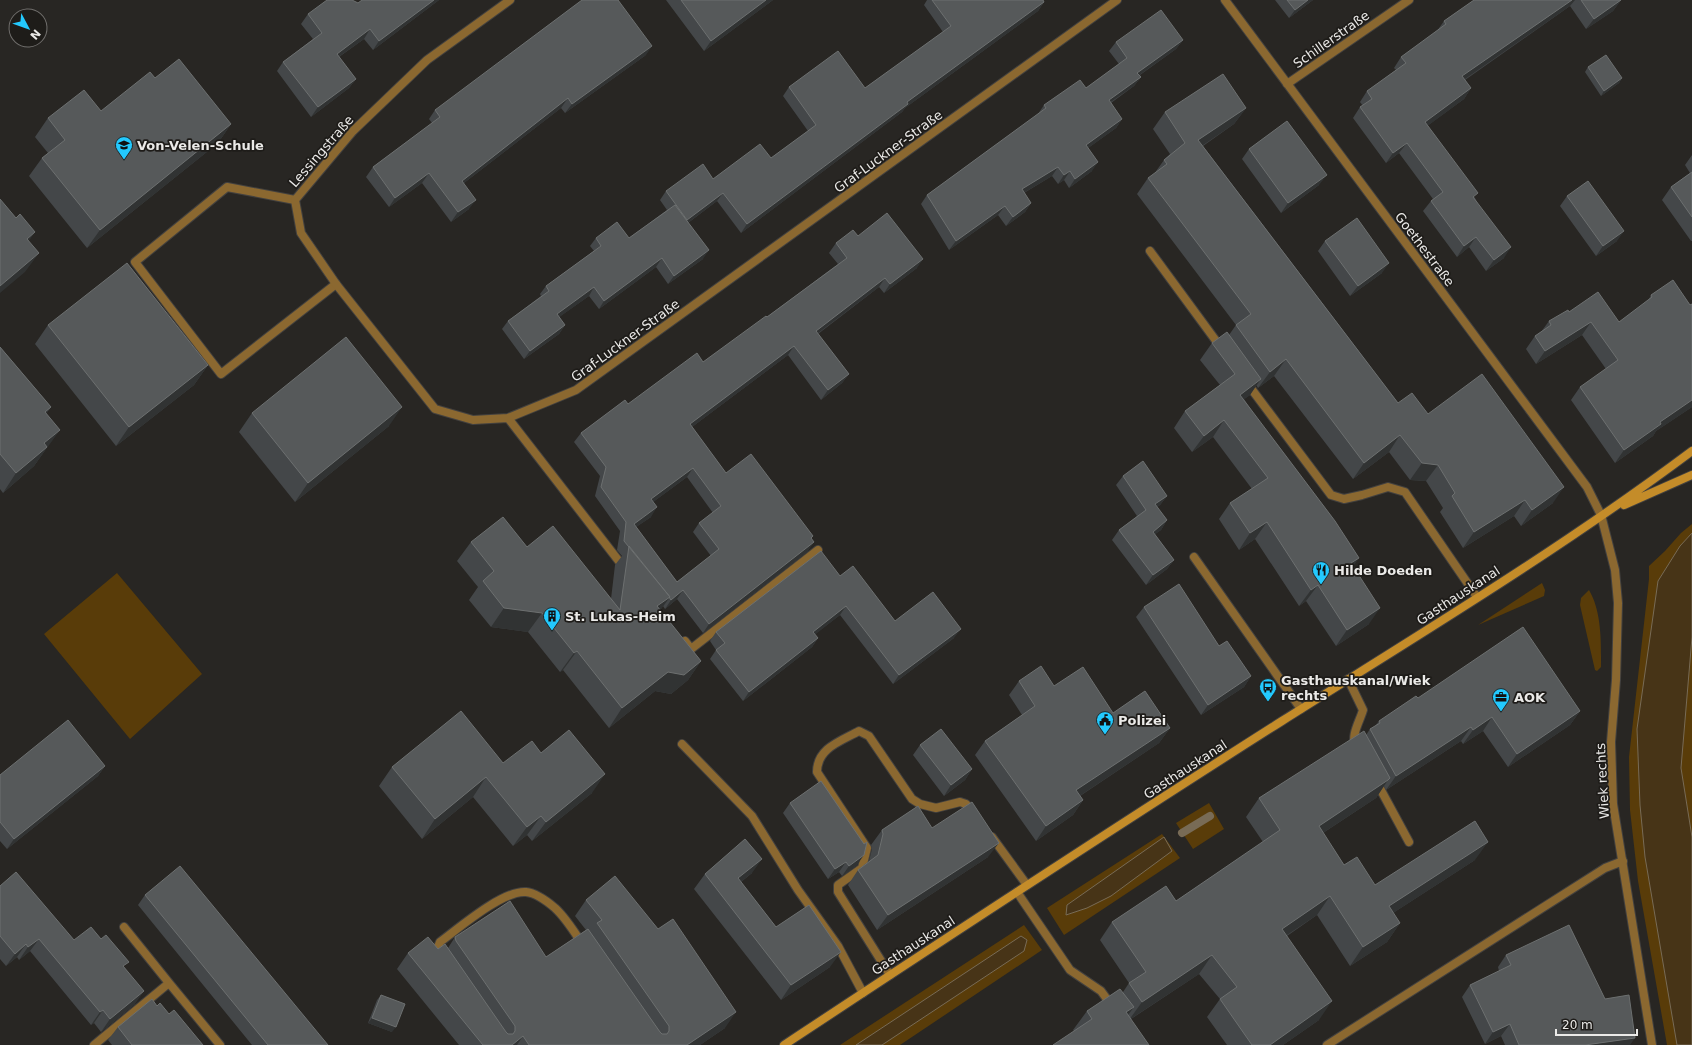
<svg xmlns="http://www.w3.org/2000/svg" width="1692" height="1045" viewBox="0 0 1692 1045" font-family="'DejaVu Sans',sans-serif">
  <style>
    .green { fill: #593c09 }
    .water { fill: #473417; stroke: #786b56 }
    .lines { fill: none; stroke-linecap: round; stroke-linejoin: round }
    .stream { stroke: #786b56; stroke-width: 8 }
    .lane-casing { stroke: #43413f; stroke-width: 10 }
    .street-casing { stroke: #43413f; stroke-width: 10 }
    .secondary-casing { stroke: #43413f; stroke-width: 10 }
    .lane { stroke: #8b6830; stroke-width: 8 }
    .street { stroke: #8b6830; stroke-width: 8 }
    .secondary { stroke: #c48c29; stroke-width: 8 }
    .wall { fill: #444749; fill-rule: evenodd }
    .shaded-wall { fill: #313333 }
    .building { fill: #56595a; stroke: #6d7070; fill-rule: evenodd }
    .labels { text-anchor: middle; stroke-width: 3.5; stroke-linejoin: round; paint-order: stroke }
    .street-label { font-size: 13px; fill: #ebeae8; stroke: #1e1c19 }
    .poi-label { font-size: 13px; font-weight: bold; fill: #ebeae8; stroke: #1e1c19; text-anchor: start }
  </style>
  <rect width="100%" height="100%" fill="#282623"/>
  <path class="green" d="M 1692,524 L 1692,1045 L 1667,1045 L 1638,881 L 1630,810 L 1629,757 L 1649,579 L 1649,566 L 1665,551 L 1681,533 Z
    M 117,573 L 202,674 L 130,739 L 44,634 Z
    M 1542,583 L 1545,590 L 1544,596 L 1478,625 Z
    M 1589,590 C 1602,612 1601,643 1601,667 L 1597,671 L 1595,670 L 1580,605 L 1581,598 Z
    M 1209,803 L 1224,829 L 1193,849 L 1176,823 Z
    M 1162,834 L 1180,858 L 1064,935 L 1047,908 Z
    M 1024,925 L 1042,950 L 900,1045 L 840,1045 Z"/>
  <path class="water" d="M 1692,533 L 1692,637 L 1681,768 L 1692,837 L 1692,1045 L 1677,1045 L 1645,857 L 1640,805 L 1637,729 L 1658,581 L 1680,546 Z
    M 1164,837 L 1172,851 L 1111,896 L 1087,908 L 1066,915 L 1067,905 Z
    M 1021,936 L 1027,940 L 1024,951 L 882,1045 L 856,1045 Z"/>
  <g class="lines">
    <path class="stream" d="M 1182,833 L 1210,816"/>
    <g class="lane-casing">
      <path id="lane" d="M 295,200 L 227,187 L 135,262 L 221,374 L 336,284
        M 1150,251 L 1222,349
        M 1247,383 L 1331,495 L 1344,499 L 1362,495 L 1388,487 L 1405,492 L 1477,597
        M 1194,557 L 1301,709
        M 1348,679 L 1363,710 C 1360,721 1350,736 1356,747
        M 682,744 L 752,816 L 798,890 L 838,946 L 863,993
        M 1376,781 L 1409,842
        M 992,837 L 1027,885
        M 1017,892 L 1070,970 L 1101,991 L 1112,1006
        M 124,927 L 169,983
        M 439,959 L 438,947 L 440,942 C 459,928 503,890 526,892 C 536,893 548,902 555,908 C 566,918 575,933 583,945
        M 890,975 L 838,892 L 838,885 L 862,868 L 867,848 L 817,772 C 817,748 841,741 859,731 L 869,736 L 912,799 L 920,804 L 936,808 L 960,802 L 966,804 L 974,814
        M 94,1045 L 169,983 L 220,1045
        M 1327,1045 L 1605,868 L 1623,861"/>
    </g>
    <g class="street-casing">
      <path id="street" d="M 510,0 L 427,60 L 353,131 L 295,200 L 301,233 L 336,284 L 435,409 L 473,420 L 508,418 L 576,390 L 1117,0
        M 1225,0 L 1587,487 L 1601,515 L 1615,570 L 1618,603 L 1616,680 L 1611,742 L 1613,804 L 1652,1045
        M 1287,84 L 1409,0
        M 508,418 L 625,569
        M 685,641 L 691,649 L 818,550"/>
    </g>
    <g class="secondary-casing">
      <path id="secondary" d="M 1624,505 L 1692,475
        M 784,1045 C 949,936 1115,827 1282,721 C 1420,634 1561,549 1692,451"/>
    </g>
    <use href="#lane" class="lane"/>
    <use href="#street" class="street"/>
    <use href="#secondary" class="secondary"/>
  </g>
  <path class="wall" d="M 439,0 L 373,50 L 364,39 L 339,57 L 356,79 L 349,88 L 311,117 L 277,71 L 283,62 L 313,39 L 301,24 L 308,14 L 358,3 Z
    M 666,0 L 773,0 L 704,51 Z
    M 927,0 L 1043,0 L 1044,2 L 1038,11 L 905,108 L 902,112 L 741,233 L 717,201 L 688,223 L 703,259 L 668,284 L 656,267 L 599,309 L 589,296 L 559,317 L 565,325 L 559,334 L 524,359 L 502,329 L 508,321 L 541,296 L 540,294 L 546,286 L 594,251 L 590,246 L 596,238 L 629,238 L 667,210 L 660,200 L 666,191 L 713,179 L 771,158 L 808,131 L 783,96 L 789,87 L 865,88 L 943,32 L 924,5 Z
    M 1275,0 L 1313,0 L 1289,18 Z
    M 1474,0 L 1621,0 L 1613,11 L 1586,29 L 1570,6 L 1465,80 L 1471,88 L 1464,99 L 1427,126 L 1475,198 L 1504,258 L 1486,271 L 1469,247 L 1457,257 L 1423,211 L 1431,201 L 1433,199 L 1399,153 L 1386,163 L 1353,118 L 1360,107 L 1363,106 L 1360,102 L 1367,91 L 1396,70 L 1394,68 L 1401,57 L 1437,31 L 1444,21 Z
    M 1183,40 L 1176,49 L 1140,75 L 1141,77 L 1134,86 L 1111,103 L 1122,119 L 1116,128 L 1088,148 L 1092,171 L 1069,188 L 1064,180 L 1058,184 L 1052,176 L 1024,193 L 1031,203 L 1025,212 L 1006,226 L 998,215 L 949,250 L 921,204 L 927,195 L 1038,114 L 1044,105 L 1086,88 L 1119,64 L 1109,51 L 1116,42 Z
    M 646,55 L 565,113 L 561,108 L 464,183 L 469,209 L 451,222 L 422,183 L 389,207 L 366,177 L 373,167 L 432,123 L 429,119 L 435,110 Z
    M 1588,67 L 1622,78 L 1619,83 L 1601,96 L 1585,72 Z
    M 1246,108 L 1234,124 L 1203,146 L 1398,403 L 1428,414 L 1553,503 L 1521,526 L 1514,516 L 1463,548 L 1440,512 L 1443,508 L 1426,481 L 1410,480 L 1389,452 L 1353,479 L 1274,376 L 1258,388 L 1256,385 L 1250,395 L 1244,399 L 1353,566 L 1369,624 L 1336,646 L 1306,601 L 1299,606 L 1255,539 L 1239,550 L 1219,519 L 1230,503 L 1252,489 L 1213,437 L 1192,452 L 1174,428 L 1185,411 L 1220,385 L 1200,360 L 1212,343 L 1229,335 L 1236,325 L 1137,194 L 1148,178 L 1154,174 L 1164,160 L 1170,154 L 1153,129 L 1165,112 Z
    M 101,111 L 231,124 L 218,143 L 87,248 L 29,176 L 42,158 L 48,153 L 35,137 L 48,118 Z
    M 1249,149 L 1319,185 L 1281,213 L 1242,159 Z
    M 1692,155 L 1692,241 L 1691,241 L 1662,200 L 1671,187 L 1690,173 L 1685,165 Z
    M 1567,196 L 1617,241 L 1596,256 L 1560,206 Z
    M 858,236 L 917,268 L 884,293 L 879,287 L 818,334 L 849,374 L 842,383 L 821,400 L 788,355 L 692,427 L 726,473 L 813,536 L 811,539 L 808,551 L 703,633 L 677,599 L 665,609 L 663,606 L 660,610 L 701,661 L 688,680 L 671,694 L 655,691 L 609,728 L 563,670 L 560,672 L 528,632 L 491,627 L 469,600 L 478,587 L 457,561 L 471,542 L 527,547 L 611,599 L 615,565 L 622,556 L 617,550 L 620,531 L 595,496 L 600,476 L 574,442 L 581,433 L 628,404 L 703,362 L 767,317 L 838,264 L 829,253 L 836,243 ZM 687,477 L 713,513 L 699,523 L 693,532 L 711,556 L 677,582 L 636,527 L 651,517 L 653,502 Z
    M 1325,241 L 1382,273 L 1350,296 L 1318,251 Z
    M 1651,295 L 1690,305 L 1692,304 L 1692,407 L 1656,431 L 1653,436 L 1615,463 L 1571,400 L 1580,387 L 1606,369 L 1582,335 L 1536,364 L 1526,349 L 1535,336 L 1541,332 L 1549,321 L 1569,312 L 1619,322 L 1648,301 Z
    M 48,325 L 208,365 L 194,385 L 116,446 L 35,344 Z
    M 0,347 L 51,407 L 46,414 L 46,449 L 34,466 L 3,493 L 0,489 Z
    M 252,413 L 389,426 L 295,502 L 239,432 Z
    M 1123,476 L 1167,496 L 1160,505 L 1157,507 L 1167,520 L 1161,530 L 1155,534 L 1174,560 L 1167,569 L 1146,585 L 1112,540 L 1119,530 L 1137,516 L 1116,485 Z
    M 840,576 L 895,621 L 954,638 L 893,684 L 840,615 L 815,634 L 818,638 L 812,647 L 743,701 L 710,659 L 716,650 L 710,641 L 716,632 Z
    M 1144,607 L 1219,646 L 1251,676 L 1244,687 L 1201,715 L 1136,617 Z
    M 1019,681 L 1054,686 L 1113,713 L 1170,728 L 1159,743 L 1080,796 L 1083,800 L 1073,815 L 1036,841 L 975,755 L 985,741 L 1022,715 L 1009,695 Z
    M 1418,698 L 1580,711 L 1570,725 L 1508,767 L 1483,731 L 1463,744 L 1461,741 L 1386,790 L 1384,786 L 1376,798 L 1323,833 L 1344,865 L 1375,885 L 1475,860 L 1393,913 L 1400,923 L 1387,942 L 1350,966 L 1317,915 L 1287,936 L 1319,1020 L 1283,1045 L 1227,1045 L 1207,1017 L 1220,999 L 1199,974 L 1131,1019 L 1074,1031 L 1073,1030 L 1087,1011 L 1123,992 L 1129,983 L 1100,940 L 1112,922 L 1176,901 L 1263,842 L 1246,817 L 1259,798 L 1366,735 L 1370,729 L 1375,726 L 1379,721 Z
    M 920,745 L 972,769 L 965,780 L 944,796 L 913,755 Z
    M 541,753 L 592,793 L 532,841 L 527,835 L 513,846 L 473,797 L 422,839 L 379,786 L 392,767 L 503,763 Z
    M 105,766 L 98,776 L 7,849 L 0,841 L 0,775 Z
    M 790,803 L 864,844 L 857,865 L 842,876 L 839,872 L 828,879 L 783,813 Z
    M 932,828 L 988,857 L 877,930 L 848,885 L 858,870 L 869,861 L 872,849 L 871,845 L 882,830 Z
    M 752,873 L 741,882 L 776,927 L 830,967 L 781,1000 L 694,889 L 705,874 Z
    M 0,886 L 74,940 L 125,968 L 135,1004 L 101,1032 L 94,1023 L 91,1025 L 30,951 L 19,960 L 17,957 L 6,966 L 0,959 Z
    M 145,895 L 328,1045 L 252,1045 L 138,905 Z
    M 586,900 L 725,1028 L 700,1045 L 459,1045 L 397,969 L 408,953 L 438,949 L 448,948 L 455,937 L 546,957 L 586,930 L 575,916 Z
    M 1506,955 L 1605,999 L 1630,1045 L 1505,1045 L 1501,1036 L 1485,1044 L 1462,997 L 1470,985 L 1499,971 L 1498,967 Z
    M 381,995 L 392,1032 L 368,1023 L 377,1000 Z
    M 157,1006 L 169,1014 L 203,1045 L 112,1045 L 108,1040 L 118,1027 Z"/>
  <path class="shaded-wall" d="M 434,0 L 439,0 L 373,50 L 379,41 Z
    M 766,0 L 773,0 L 704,51 L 711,41 Z
    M 1308,0 L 1313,0 L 1289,18 L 1295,10 Z
    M 1572,0 L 1575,0 L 1570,6 L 1455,86 L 1462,76 Z
    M 1621,0 L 1613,11 L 1586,29 L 1594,19 Z
    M 1044,2 L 1038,11 L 905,108 L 902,112 L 741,233 L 747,224 L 907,102 Z
    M 370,29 L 364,39 L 330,63 L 337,54 Z
    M 1183,40 L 1176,49 L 1131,81 L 1137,73 Z
    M 652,46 L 646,55 L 565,113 L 572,104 Z
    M 1141,77 L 1134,86 L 1102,108 L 1109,100 Z
    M 1622,78 L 1619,83 L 1601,96 L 1604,91 Z
    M 356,79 L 349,88 L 311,117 L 318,107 Z
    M 1471,88 L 1464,99 L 1418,133 L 1425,122 Z
    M 568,98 L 561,108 L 455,190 L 462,181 Z
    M 1246,108 L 1234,124 L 1187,156 L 1198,140 Z
    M 1122,119 L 1116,128 L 1080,154 L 1086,145 Z
    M 231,124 L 218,143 L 87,248 L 100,230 Z
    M 1407,143 L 1399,153 L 1386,163 L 1393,153 Z
    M 1098,162 L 1092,171 L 1069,188 L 1075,179 Z
    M 1058,167 L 1052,176 L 1015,198 L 1022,189 Z
    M 1070,171 L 1064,180 L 1058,184 L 1064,175 Z
    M 429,173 L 422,183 L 389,207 L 395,198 Z
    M 1327,175 L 1319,185 L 1281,213 L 1288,203 Z
    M 723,193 L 717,201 L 681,228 L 687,220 Z
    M 476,200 L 469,209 L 451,222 L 458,212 Z
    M 1031,203 L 1025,212 L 1006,226 L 1013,217 Z
    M 1005,206 L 998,215 L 949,250 L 956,241 Z
    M 1624,231 L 1617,241 L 1596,256 L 1603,246 Z
    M 35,232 L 22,251 L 27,239 Z
    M 1476,237 L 1469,247 L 1457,257 L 1464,246 Z
    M 1511,247 L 1504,258 L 1486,271 L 1494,260 Z
    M 709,250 L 703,259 L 668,284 L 674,276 Z
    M 39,253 L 25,272 L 0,293 L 0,286 Z
    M 662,258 L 656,267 L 599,309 L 604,301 Z
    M 923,259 L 917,268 L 884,293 L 890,284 Z
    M 1389,263 L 1382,273 L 1350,296 L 1358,286 Z
    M 885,278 L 879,287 L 809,340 L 816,331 Z
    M 594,287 L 589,296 L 551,323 L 557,314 Z
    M 1591,322 L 1582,335 L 1536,364 L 1545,351 Z
    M 565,325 L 559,334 L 524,359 L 530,351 Z
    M 794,346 L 788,355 L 684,433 L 690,424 Z
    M 1286,359 L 1274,376 L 1258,388 L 1270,372 Z
    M 208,365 L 194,385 L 116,446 L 129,427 Z
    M 849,374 L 842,383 L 821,400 L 828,390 Z
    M 1261,379 L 1250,395 L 1229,411 L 1240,395 Z
    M 1692,400 L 1692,407 L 1656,431 L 1653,436 L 1615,463 L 1624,450 L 1660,422 Z
    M 51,407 L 38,426 L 45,412 Z
    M 402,407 L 389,426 L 295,502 L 308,483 Z
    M 1224,420 L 1213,437 L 1192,452 L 1204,436 Z
    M 60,430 L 34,466 L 3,493 L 16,473 L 44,443 Z
    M 1400,435 L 1389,452 L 1353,479 L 1364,463 Z
    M 1422,463 L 1438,465 L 1426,481 L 1410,480 Z
    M 693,468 L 687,477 L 645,508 L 651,499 Z
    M 1564,487 L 1553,503 L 1521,526 L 1532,510 Z
    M 1167,496 L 1160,505 L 1148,513 L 1155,504 Z
    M 1525,500 L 1514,516 L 1463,548 L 1474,532 Z
    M 657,507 L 651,517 L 627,533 L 634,524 Z
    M 1167,520 L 1161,530 L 1146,541 L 1153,532 Z
    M 1267,522 L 1255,539 L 1239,550 L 1250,533 Z
    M 814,542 L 808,551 L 703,633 L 709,624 Z
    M 1359,558 L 1348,574 L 1351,563 Z
    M 1174,560 L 1167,569 L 1146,585 L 1153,575 Z
    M 1318,585 L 1306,601 L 1299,606 L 1311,590 Z
    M 683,590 L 677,599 L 665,609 L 671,600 Z
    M 670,597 L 656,616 L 657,606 Z
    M 846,606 L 840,615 L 807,641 L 813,632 Z
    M 504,608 L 542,613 L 528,632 L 491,627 Z
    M 1380,608 L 1369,624 L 1336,646 L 1347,630 Z
    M 961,629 L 954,638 L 893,684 L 899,675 Z
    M 818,638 L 812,647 L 743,701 L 749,692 Z
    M 577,651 L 563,670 L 560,672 L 574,653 Z
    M 701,661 L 688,680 L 671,694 L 655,691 L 609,728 L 622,708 L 668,672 Z
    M 1251,676 L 1244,687 L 1201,715 L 1208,705 Z
    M 1580,711 L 1570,725 L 1508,767 L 1517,754 Z
    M 1492,717 L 1483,731 L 1463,744 L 1473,730 Z
    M 1471,727 L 1461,741 L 1386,790 L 1396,776 Z
    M 1170,728 L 1159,743 L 1066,805 L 1076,790 Z
    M 105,766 L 98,776 L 7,849 L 14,839 Z
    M 972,769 L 965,780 L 944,796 L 951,785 Z
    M 605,774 L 592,793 L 532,841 L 546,822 Z
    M 486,777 L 473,797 L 422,839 L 435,819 Z
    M 1388,780 L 1376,798 L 1306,844 L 1319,826 Z
    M 1083,800 L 1073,815 L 1036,841 L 1046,826 Z
    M 541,816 L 527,835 L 513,846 L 527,827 Z
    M 1488,842 L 1475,860 L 1376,924 L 1389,906 Z
    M 999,843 L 988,857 L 877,930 L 888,915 Z
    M 864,855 L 857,865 L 842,876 L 849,866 Z
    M 762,859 L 752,873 L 727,893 L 738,878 Z
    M 846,862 L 839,872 L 828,879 L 835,869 Z
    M 1330,896 L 1317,915 L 1269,947 L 1282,929 Z
    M 1400,923 L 1387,942 L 1350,966 L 1363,947 Z
    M 39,939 L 30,951 L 19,960 L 28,947 Z
    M 26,944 L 17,957 L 6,966 L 15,954 Z
    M 841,952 L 830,967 L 781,1000 L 791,985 Z
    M 1212,955 L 1199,974 L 1129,1020 L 1142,1002 Z
    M 144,991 L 135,1004 L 101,1032 L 110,1019 Z
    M 1332,1001 L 1319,1020 L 1283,1045 L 1270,1045 Z
    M 1134,1007 L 1120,1026 L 1126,1012 Z
    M 103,1010 L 94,1023 L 91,1025 L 100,1012 Z
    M 736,1012 L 725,1028 L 700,1045 L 687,1045 Z
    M 372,1018 L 396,1027 L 392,1032 L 368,1023 Z
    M 1510,1024 L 1501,1036 L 1485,1044 L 1493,1032 Z
    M 523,1036 L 517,1045 L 512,1045 Z
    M 1635,1038 L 1630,1045 L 1585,1045 Z"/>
  <path class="building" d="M 327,0 L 352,0 L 358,3 L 362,0 L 434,0 L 379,41 L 370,29 L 337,54 L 356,79 L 318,107 L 283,62 L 322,33 L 308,14 Z
    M 582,0 L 618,0 L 652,46 L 572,104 L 568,98 L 462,181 L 476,200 L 458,212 L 429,173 L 395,198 L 373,167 L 440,117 L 435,110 Z
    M 681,0 L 766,0 L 711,41 Z
    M 932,0 L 1043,0 L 1044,2 L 907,102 L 908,104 L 747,224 L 723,193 L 687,220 L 666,191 L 703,164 L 713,179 L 760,144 L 771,158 L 816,125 L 789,87 L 838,51 L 865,88 L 951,26 Z
    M 1287,0 L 1308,0 L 1295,10 Z
    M 1474,0 L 1572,0 L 1462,76 L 1471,88 L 1425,122 L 1478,193 L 1473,197 L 1511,247 L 1494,260 L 1476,237 L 1464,246 L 1431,201 L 1443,192 L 1407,143 L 1393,153 L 1360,107 L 1372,99 L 1367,91 L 1406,63 L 1401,57 L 1446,24 L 1444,21 Z
    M 1581,0 L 1621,0 L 1594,19 Z
    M 1161,10 L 1183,40 L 1137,73 L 1141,77 L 1109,100 L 1122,119 L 1086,145 L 1098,162 L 1075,179 L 1070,171 L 1064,175 L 1058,167 L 1022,189 L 1031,203 L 1013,217 L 1005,206 L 956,241 L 927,195 L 1046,108 L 1044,105 L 1080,80 L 1086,88 L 1127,58 L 1116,42 Z
    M 1606,55 L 1622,78 L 1604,91 L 1588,67 Z
    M 179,59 L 231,124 L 100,230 L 42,158 L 65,140 L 48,118 L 84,90 L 101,111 L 150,72 L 155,78 Z
    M 1223,74 L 1246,108 L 1198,140 L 1398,403 L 1412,393 L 1428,414 L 1482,374 L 1564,487 L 1532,510 L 1525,500 L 1474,532 L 1452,496 L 1455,493 L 1438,465 L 1422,463 L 1400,435 L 1364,463 L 1286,359 L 1270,372 L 1236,325 L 1251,314 L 1148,178 L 1167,164 L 1164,160 L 1185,143 L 1165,112 Z
    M 1287,121 L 1327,175 L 1288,203 L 1249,149 Z
    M 1692,172 L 1692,217 L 1671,187 Z
    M 1588,181 L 1624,231 L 1603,246 L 1567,196 Z
    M 0,199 L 16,218 L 20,214 L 35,232 L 27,239 L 39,253 L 0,286 Z
    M 675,205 L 709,250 L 674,276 L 662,258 L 604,301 L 594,287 L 557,314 L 565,325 L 530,351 L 508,321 L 549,291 L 546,286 L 601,246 L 596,238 L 617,222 L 629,238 Z
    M 887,213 L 923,259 L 890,284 L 885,278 L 816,331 L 849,374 L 828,390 L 794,346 L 690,424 L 726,473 L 751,454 L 813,536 L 811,538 L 814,542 L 709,624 L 683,590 L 671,600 L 669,597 L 670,597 L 624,541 L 626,522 L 601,487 L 606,467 L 581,433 L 625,400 L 628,404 L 697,353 L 703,362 L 766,316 L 767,317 L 847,258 L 836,243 L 853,230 L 858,236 ZM 693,468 L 721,506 L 699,523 L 719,549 L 677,582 L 634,524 L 657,507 L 651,499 Z
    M 1357,218 L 1389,263 L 1358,286 L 1325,241 Z
    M 127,263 L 208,365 L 129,427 L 48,325 Z
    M 1673,280 L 1690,305 L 1692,304 L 1692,400 L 1660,422 L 1661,424 L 1624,450 L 1580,387 L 1618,360 L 1591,322 L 1545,351 L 1535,336 L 1551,325 L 1549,321 L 1568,310 L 1569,312 L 1598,292 L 1619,322 L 1652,297 L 1651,295 Z
    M 1227,332 L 1261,379 L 1240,395 L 1335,521 L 1359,558 L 1351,563 L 1380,608 L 1347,630 L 1318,585 L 1311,590 L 1267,522 L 1250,533 L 1230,503 L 1268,478 L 1224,420 L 1204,436 L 1185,411 L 1235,374 L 1212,343 Z
    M 346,337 L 402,407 L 308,483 L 252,413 Z
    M 0,347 L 51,407 L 45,412 L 60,430 L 44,443 L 47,447 L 16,473 L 0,454 Z
    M 1143,461 L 1167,496 L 1155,504 L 1167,520 L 1153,532 L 1174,560 L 1153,575 L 1119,530 L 1146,510 L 1123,476 Z
    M 503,517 L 527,547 L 553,526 L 620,610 L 629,546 L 670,597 L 657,606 L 701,661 L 684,675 L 668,672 L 622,708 L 577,651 L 574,653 L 542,613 L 504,608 L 483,581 L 494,571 L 471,542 Z
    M 821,551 L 840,576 L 853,566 L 895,621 L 933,592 L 961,629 L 899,675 L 846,606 L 813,632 L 818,638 L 749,692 L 716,650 L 725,643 L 716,632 Z
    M 1179,584 L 1219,646 L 1227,641 L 1251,676 L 1208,705 L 1144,607 Z
    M 1523,627 L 1580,711 L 1517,754 L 1492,717 L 1473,730 L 1471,727 L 1396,776 L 1370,729 L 1380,723 L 1379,721 L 1416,696 L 1418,698 Z
    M 1041,666 L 1054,686 L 1083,667 L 1113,713 L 1145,691 L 1170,728 L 1076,790 L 1083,800 L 1046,826 L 985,741 L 1035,706 L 1019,681 Z
    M 461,711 L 503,763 L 532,741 L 541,753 L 569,730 L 605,774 L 546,822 L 541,816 L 527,827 L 486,777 L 435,819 L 392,767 Z
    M 68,720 L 105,766 L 14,839 L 0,822 L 0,775 Z
    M 941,729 L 972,769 L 951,785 L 920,745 Z
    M 1364,731 L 1390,778 L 1388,780 L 1319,826 L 1344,865 L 1357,857 L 1375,885 L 1475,821 L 1488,842 L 1389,906 L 1400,923 L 1363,947 L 1330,896 L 1282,929 L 1332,1001 L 1270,1045 L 1252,1045 L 1220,999 L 1237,987 L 1212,955 L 1142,1002 L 1129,983 L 1146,972 L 1112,922 L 1166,886 L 1176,901 L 1280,830 L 1259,798 Z
    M 821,781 L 864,844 L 867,842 L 864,855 L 849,866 L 846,862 L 835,869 L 790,803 Z
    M 972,802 L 999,843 L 888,915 L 858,870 L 878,855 L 883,834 L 882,830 L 918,806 L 932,828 Z
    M 745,839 L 762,859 L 738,878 L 776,927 L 809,905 L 841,952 L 791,985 L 705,874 Z
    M 180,866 L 328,1045 L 268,1045 L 145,895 Z
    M 16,872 L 74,940 L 91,927 L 101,939 L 106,935 L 129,962 L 123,966 L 144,991 L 110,1019 L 103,1010 L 100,1012 L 39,939 L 28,947 L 26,944 L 15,954 L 0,936 L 0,886 Z
    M 615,876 L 658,929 L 673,919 L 736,1012 L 687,1045 L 529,1045 L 523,1036 L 512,1045 L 483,1045 L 408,953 L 428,937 L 438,949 L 445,944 L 506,1032 L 508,1034 L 513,1034 L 515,1031 L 515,1026 L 456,941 L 455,937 L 510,901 L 546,957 L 588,929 L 660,1032 L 662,1034 L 667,1034 L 669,1031 L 669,1026 L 597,923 L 602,920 L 586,900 Z
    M 1569,925 L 1605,999 L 1629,995 L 1635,1038 L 1585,1045 L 1519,1045 L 1510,1024 L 1493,1032 L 1470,985 L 1511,965 L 1506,955 Z
    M 1120,989 L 1134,1007 L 1126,1012 L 1149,1045 L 1053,1045 L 1092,1019 L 1087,1011 Z
    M 381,995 L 405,1004 L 396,1027 L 372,1018 Z
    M 152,999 L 157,1006 L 160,1003 L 169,1014 L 174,1010 L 203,1045 L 132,1045 L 118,1027 Z"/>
  <defs>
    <g id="school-pin" transform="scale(0.9)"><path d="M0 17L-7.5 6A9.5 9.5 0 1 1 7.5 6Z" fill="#23c9fe" stroke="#1e1c19"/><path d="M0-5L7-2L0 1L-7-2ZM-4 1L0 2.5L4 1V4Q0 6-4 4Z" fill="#111"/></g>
    <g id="restaurant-pin" transform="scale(0.9)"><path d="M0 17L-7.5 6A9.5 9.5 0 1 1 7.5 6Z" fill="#23c9fe" stroke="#1e1c19"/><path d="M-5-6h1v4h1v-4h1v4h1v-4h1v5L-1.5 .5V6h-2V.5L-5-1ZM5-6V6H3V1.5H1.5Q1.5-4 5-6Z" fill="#111"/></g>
    <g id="building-pin" transform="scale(0.9)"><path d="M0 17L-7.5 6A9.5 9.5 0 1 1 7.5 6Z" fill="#23c9fe" stroke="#1e1c19"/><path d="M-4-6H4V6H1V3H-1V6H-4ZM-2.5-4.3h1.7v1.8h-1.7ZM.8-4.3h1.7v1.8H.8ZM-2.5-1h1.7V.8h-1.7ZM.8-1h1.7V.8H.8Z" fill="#111"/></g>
    <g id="bus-pin" transform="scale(0.9)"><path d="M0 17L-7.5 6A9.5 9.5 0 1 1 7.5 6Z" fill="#23c9fe" stroke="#1e1c19"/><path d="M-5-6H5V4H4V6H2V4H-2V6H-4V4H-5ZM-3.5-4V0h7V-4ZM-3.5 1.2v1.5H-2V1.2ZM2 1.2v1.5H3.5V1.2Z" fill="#111"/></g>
    <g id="office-pin" transform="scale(0.9)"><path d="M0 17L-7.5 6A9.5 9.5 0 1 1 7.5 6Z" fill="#23c9fe" stroke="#1e1c19"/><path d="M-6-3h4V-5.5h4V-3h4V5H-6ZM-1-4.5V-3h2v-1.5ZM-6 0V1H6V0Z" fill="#111"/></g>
    <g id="civic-pin" transform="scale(0.9)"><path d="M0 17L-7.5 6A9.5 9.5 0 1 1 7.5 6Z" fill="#23c9fe" stroke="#1e1c19"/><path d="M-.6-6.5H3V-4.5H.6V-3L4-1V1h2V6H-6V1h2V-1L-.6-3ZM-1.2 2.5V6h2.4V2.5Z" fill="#111"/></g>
  </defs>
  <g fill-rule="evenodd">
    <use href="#school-pin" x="124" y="145"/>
    <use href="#restaurant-pin" x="1321" y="570"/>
    <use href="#building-pin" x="552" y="616"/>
    <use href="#bus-pin" x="1268" y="687"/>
    <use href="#office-pin" x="1501" y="697"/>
    <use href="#civic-pin" x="1105" y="720"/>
  </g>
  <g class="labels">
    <g class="street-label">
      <text transform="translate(1331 39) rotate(-35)" y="5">Schillerstraße</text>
      <text transform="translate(321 151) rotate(-49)" y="5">Lessingstraße</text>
      <text transform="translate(888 151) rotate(-36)" y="5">Graf-Luckner-Straße</text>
      <text transform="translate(1425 249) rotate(53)" y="5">Goethestraße</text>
      <text transform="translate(625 340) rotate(-36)" y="5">Graf-Luckner-Straße</text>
      <text transform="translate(1458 595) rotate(-33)" y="5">Gasthauskanal</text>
      <text transform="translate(1185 769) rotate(-33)" y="5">Gasthauskanal</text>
      <text transform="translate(1602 781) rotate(-93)" y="5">Wiek rechts</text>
      <text transform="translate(913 945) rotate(-33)" y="5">Gasthauskanal</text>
    </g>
    <g class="poi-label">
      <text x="137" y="150">Von-Velen-Schule</text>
      <text x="1334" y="575">Hilde Doeden</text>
      <text x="565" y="621">St. Lukas-Heim</text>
      <text x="1281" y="685">Gasthauskanal/Wiek<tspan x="1281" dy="15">rechts</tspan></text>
      <text x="1514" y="702">AOK</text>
      <text x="1118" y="725">Polizei</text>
    </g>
  </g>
  <g transform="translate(28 28) rotate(131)"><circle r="19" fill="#1e1c19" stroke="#706e6c"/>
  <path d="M0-3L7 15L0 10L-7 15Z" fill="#23c9fe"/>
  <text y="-6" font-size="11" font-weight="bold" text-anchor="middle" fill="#ebeae8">N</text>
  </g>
  <path d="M1556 1029v6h81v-6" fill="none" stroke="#ebeae8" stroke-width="2"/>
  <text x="1562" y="1029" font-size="12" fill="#ebeae8" stroke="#1e1c19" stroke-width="3" paint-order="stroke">20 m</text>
</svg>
